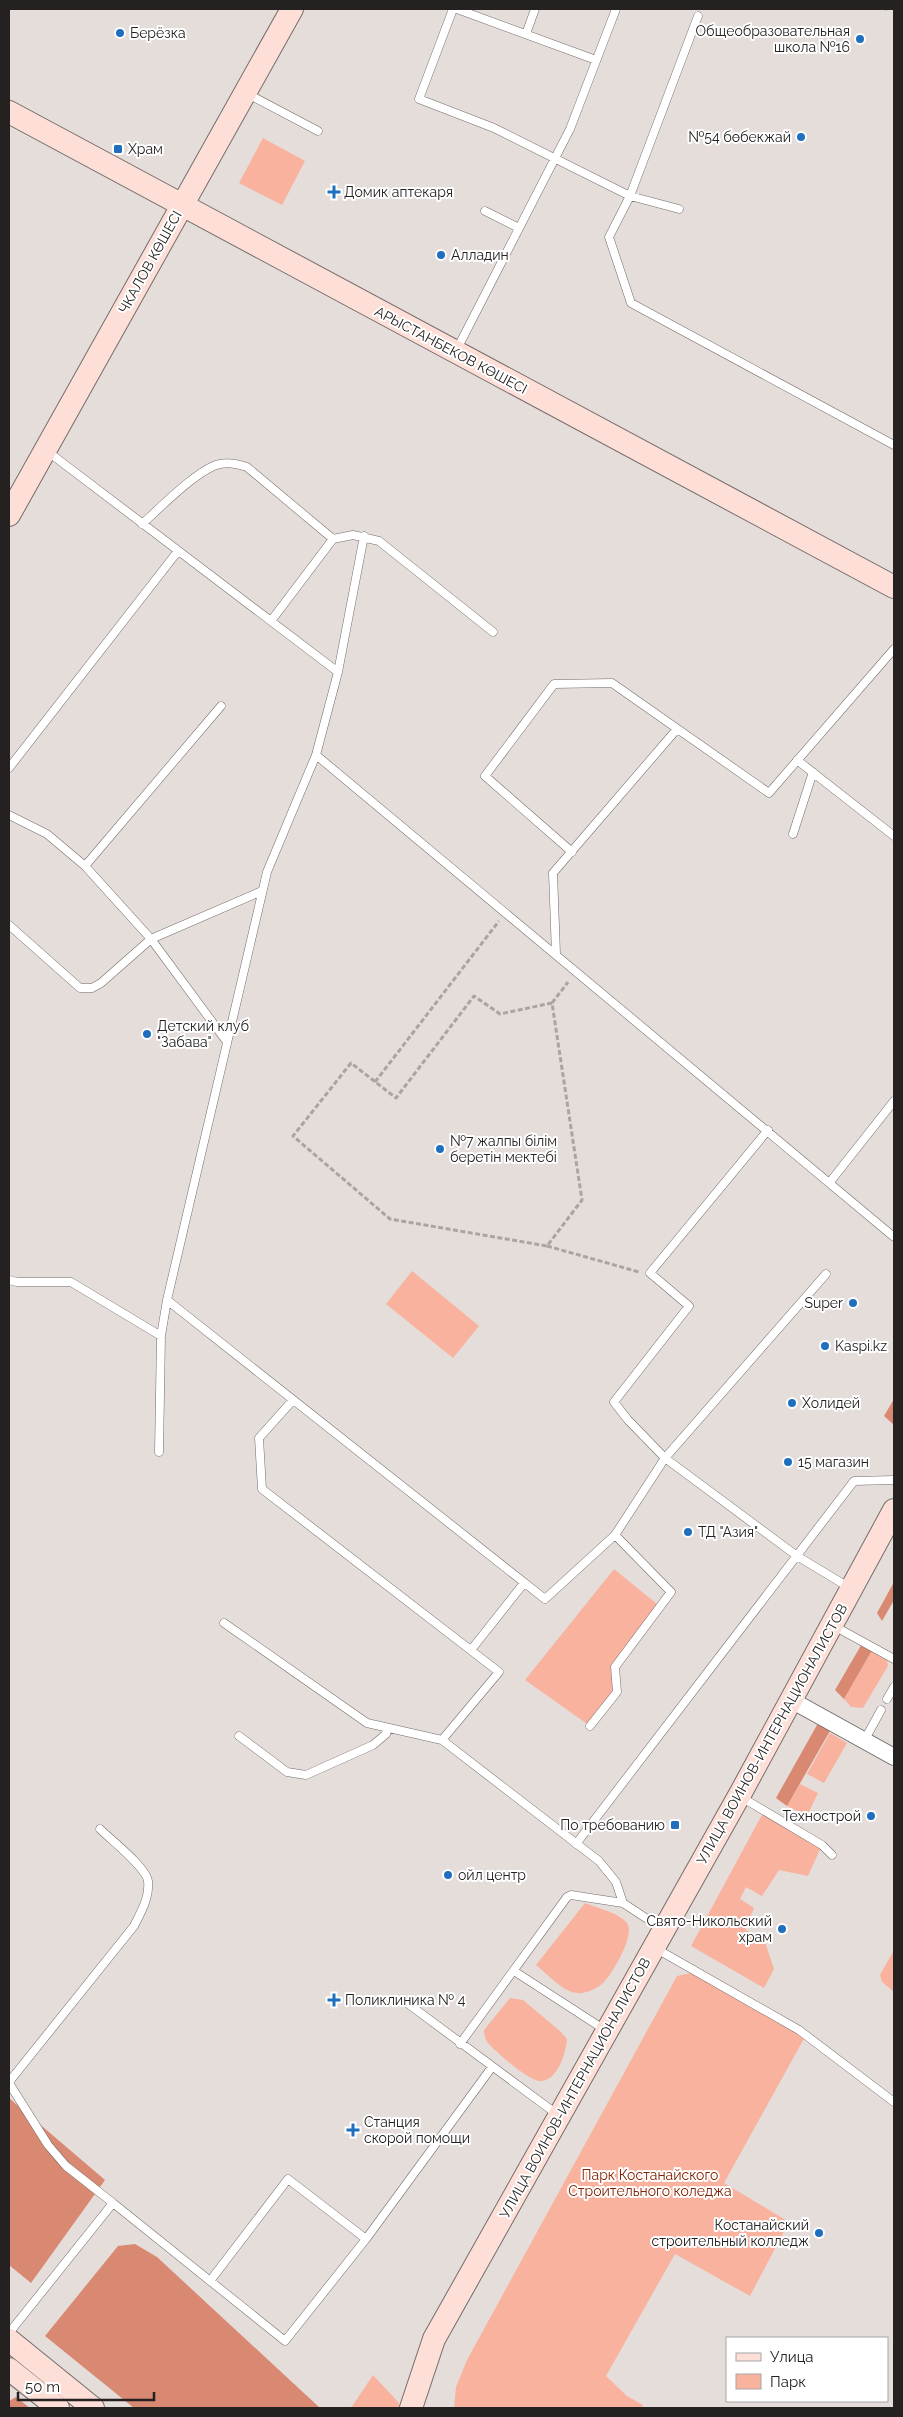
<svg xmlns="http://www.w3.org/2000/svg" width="903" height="2417" viewBox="0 0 903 2417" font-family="Raleway,sans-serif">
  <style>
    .green { fill: #f9b29e }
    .forest { fill: #d98871 }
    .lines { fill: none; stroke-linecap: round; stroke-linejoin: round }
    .lane-casing { stroke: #746c6a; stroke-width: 9 }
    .street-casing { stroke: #746c6a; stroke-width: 18 }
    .secondary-casing { stroke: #746c6a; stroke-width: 24 }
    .path { stroke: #aba4a2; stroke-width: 3; stroke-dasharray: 5 2.5; stroke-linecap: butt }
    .lane { stroke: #fff; stroke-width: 8 }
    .street { stroke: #fff; stroke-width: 16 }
    .secondary { stroke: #fddfd7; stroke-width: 22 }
    .poi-dot { fill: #1f6fbe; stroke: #fff; stroke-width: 2 }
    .labels { text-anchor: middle; stroke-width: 4; stroke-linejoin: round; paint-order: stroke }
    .poi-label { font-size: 14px; fill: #252121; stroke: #fff; text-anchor: start }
    .street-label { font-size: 14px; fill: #252121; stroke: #fff }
    .park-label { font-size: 14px; fill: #822202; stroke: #fff }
  </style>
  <rect width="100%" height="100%" fill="#e5ddda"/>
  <path class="green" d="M 263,138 L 305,161 L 282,205 L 239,183 Z
    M 412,1271 L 479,1326 L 453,1358 L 386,1304 Z
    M 614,1569 L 657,1604 L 611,1666 L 613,1691 L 590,1726 L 525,1680 Z
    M 875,1645 L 886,1654 L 888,1666 L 863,1708 L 851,1707 L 844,1699 Z
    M 830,1733 L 847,1743 L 824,1783 L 807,1774 Z
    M 800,1784 L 818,1793 L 807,1816 L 787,1806 Z
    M 764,1811 L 822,1845 L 808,1876 L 779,1870 L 762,1896 L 746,1887 L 740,1899 L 754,1908 L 745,1929 L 765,1942 L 774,1969 L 764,1988 L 691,1946 Z
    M 585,1903 C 597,1908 618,1912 627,1923 C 636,1934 612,1975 602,1984 C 596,1989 585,1994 577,1993 C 563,1992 547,1974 536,1965 Z
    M 894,1950 L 894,1992 L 882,1982 L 880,1975 Z
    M 691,1973 L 806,2035 L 724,2183 L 789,2222 L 750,2296 L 675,2254 L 606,2376 L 627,2396 L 643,2405 L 642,2408 L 454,2408 L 456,2387 L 467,2360 L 677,1976 Z
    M 510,1998 L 523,2000 L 560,2031 L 567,2039 C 566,2053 557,2083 539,2081 C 528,2080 497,2053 489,2044 C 485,2040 484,2035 484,2030 Z
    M 373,2375 L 399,2403 L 399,2408 L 351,2408 Z"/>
  <path class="forest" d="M 894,1399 L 894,1425 L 884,1416 Z
    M 894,1582 L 894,1600 L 882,1621 L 877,1613 Z
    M 863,1642 L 875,1645 L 844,1699 L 835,1690 Z
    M 834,1724 L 787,1806 L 776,1798 L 817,1725 Z
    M 9,2098 L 105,2180 L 31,2283 L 9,2265 Z
    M 135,2244 L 157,2257 L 320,2408 L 134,2408 L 45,2336 L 118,2246 Z
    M 16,2397 L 30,2408 L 9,2408 L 9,2401 Z"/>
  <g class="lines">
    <g class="lane-casing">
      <path id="lane" d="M 453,9 L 419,99 L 494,128 L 630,196 L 679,209
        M 457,9 L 596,60
        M 698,16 L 630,196 L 609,237 L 631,303 L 894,445
        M 526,34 L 535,9
        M 248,94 L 318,131
        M 485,211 L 519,228
        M 456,351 L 570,129 L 616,9
        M 47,451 L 338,672
        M 142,524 C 160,508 199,468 220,464 C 229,462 238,464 247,467 L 333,539
        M 271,621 L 333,539 L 353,535 L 379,541 L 493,632
        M 316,755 L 894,1237
        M 797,760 L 894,836
        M 9,768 L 178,551
        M 9,815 L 47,834 L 85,866 L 151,939 L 227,1042
        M 793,834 L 813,772
        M 572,852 L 485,776 L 554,684 L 612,683 L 769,793 L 894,649
        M 85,866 L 221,706
        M 9,925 L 80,988 L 92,988 L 101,983 L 151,939 L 262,891
        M 556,954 L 553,873 L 677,729
        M 768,1130 L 650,1273 L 689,1306 L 614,1402 L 628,1420 L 665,1458 L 797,1556 L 850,1588
        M 830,1182 L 894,1101
        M 9,1280 L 17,1282 L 71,1282 L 161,1336
        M 167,1300 L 545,1599 L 615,1535 L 665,1458 L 826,1274
        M 293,1400 L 259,1438 L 262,1489 L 499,1672 L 442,1740 L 599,1861 L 616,1882 L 623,1903 L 661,1928
        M 159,1452 L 161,1336 L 167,1300 L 267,872 L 316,755 L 338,672 L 364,536
        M 224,1623 L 367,1723 L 442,1740
        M 834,1626 L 894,1659
        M 471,1650 L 524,1583
        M 887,1699 L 894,1687
        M 590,1726 L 617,1692 L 615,1667 L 671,1592 L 615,1535
        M 239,1736 L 287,1772 L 306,1775 L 373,1745 L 386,1734 L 388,1728
        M 864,1741 L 881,1710
        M 741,1797 L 822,1845 L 832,1855
        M 576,1844 L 854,1481 L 894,1480
        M 655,1948 L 799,2030 L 894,2102
        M 514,1971 L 605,2030
        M 403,2000 L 558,2115
        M 460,2044 L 567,1897 L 571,1895 L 623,1903
        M 9,2082 L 134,1926 C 141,1912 150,1897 148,1881 C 146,1867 111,1840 100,1829
        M 9,2083 L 48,2145 L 66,2166 L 113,2203
        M 210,2281 L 288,2179 L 366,2239
        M 9,2333 L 113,2203 L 285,2341 L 366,2239 L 492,2067"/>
    </g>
    <g class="street-casing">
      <path id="street" d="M 791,1700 L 894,1757"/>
    </g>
    <g class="secondary-casing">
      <path id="secondary" d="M 9,112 L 894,587
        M 9,515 L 292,9
        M 9,2340 L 93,2408
        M 9,2369 L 58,2408
        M 411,2408 L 434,2339 L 739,1796 L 894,1510"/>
    </g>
    <path class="path" d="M 885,9 L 887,9
      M 552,1003 L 500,1014 L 474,996 L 396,1098 L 351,1063 L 293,1136 L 390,1219 L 547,1246 L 582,1200 L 552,1003 L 568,982
      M 375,1082 L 499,921
      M 547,1246 L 639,1272"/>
    <use href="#lane" class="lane"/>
    <use href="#street" class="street"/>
    <use href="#secondary" class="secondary"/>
  </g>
  <g class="poi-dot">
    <circle cx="120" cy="33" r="5"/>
    <circle cx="860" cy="39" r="5"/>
    <circle cx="801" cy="137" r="5"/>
    <rect x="113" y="144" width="10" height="10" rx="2.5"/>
    <path d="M331.5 184.5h5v5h5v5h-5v5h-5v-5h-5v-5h5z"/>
    <circle cx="441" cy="255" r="5"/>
    <circle cx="147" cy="1034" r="5"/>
    <circle cx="440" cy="1149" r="5"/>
    <circle cx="853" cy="1303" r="5"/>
    <circle cx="825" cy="1346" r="5"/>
    <circle cx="792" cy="1403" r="5"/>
    <circle cx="788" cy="1462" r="5"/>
    <circle cx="688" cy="1532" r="5"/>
    <circle cx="871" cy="1816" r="5"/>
    <rect x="670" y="1820" width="10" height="10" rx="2.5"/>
    <circle cx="448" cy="1875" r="5"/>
    <circle cx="782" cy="1929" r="5"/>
    <path d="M331.5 1992.5h5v5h5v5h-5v5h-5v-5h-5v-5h5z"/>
    <path d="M350.5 2122.5h5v5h5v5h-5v5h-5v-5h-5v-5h5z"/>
    <circle cx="819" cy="2233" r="5"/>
  </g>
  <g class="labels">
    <g class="poi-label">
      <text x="850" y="36" text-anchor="end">Общеобразовательная<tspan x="850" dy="16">школа №16</tspan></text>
      <text x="130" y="38">Берёзка</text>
      <text x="791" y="142" text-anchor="end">№54 бөбекжай</text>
      <text x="128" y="154">Храм</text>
      <text x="344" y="197">Домик аптекаря</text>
      <text x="451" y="260">Алладин</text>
      <text x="157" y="1031">Детский клуб<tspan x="157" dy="16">"Забава"</tspan></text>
      <text x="450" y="1146">№7 жалпы білім<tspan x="450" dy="16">беретін мектебі</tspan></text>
      <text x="843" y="1308" text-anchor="end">Super</text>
      <text x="835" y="1351">Kaspi.kz</text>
      <text x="802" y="1408">Холидей</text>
      <text x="798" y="1467">15 магазин</text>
      <text x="698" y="1537">ТД "Азия"</text>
      <text x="861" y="1821" text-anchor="end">Технострой</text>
      <text x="665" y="1830" text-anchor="end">По требованию</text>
      <text x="458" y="1880">ойл центр</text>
      <text x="772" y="1926" text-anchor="end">Свято-Никольский<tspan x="772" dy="16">храм</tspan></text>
      <text x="345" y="2005">Поликлиника № 4</text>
      <text x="364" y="2127">Станция<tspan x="364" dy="16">скорой помощи</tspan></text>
      <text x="809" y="2230" text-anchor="end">Костанайский<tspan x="809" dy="16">строительный колледж</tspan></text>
    </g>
    <g class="street-label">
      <text transform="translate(150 262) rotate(-61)" y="5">ЧКАЛОВ КӨШЕСІ</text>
      <text transform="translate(451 350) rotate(28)" y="5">АРЫСТАНБЕКОВ КӨШЕСІ</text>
      <text transform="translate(772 1734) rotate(-61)" y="5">УЛИЦА ВОИНОВ-ИНТЕРНАЦИОНАЛИСТОВ</text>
      <text transform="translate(575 2088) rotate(-61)" y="5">УЛИЦА ВОИНОВ-ИНТЕРНАЦИОНАЛИСТОВ</text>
    </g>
    <g class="park-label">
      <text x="650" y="2180">Парк Костанайского<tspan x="650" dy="16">Строительного коледжа</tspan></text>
    </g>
  </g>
  <rect width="903" height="2417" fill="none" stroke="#252121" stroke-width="20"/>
  <rect x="726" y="2337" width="162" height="65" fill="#ffffff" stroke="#a8a6a6"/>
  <rect x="736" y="2353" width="25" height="8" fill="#fddfd7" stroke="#a8a6a6"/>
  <text x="770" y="2362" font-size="15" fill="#252121">Улица</text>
  <rect x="736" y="2374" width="25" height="15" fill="#f9b29e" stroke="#a8a6a6"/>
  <text x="770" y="2387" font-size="15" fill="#252121">Парк</text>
  <path d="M18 2392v8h136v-8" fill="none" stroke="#252121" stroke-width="2.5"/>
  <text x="25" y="2392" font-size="15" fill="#252121" stroke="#ffffff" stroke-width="4" paint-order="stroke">50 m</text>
</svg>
